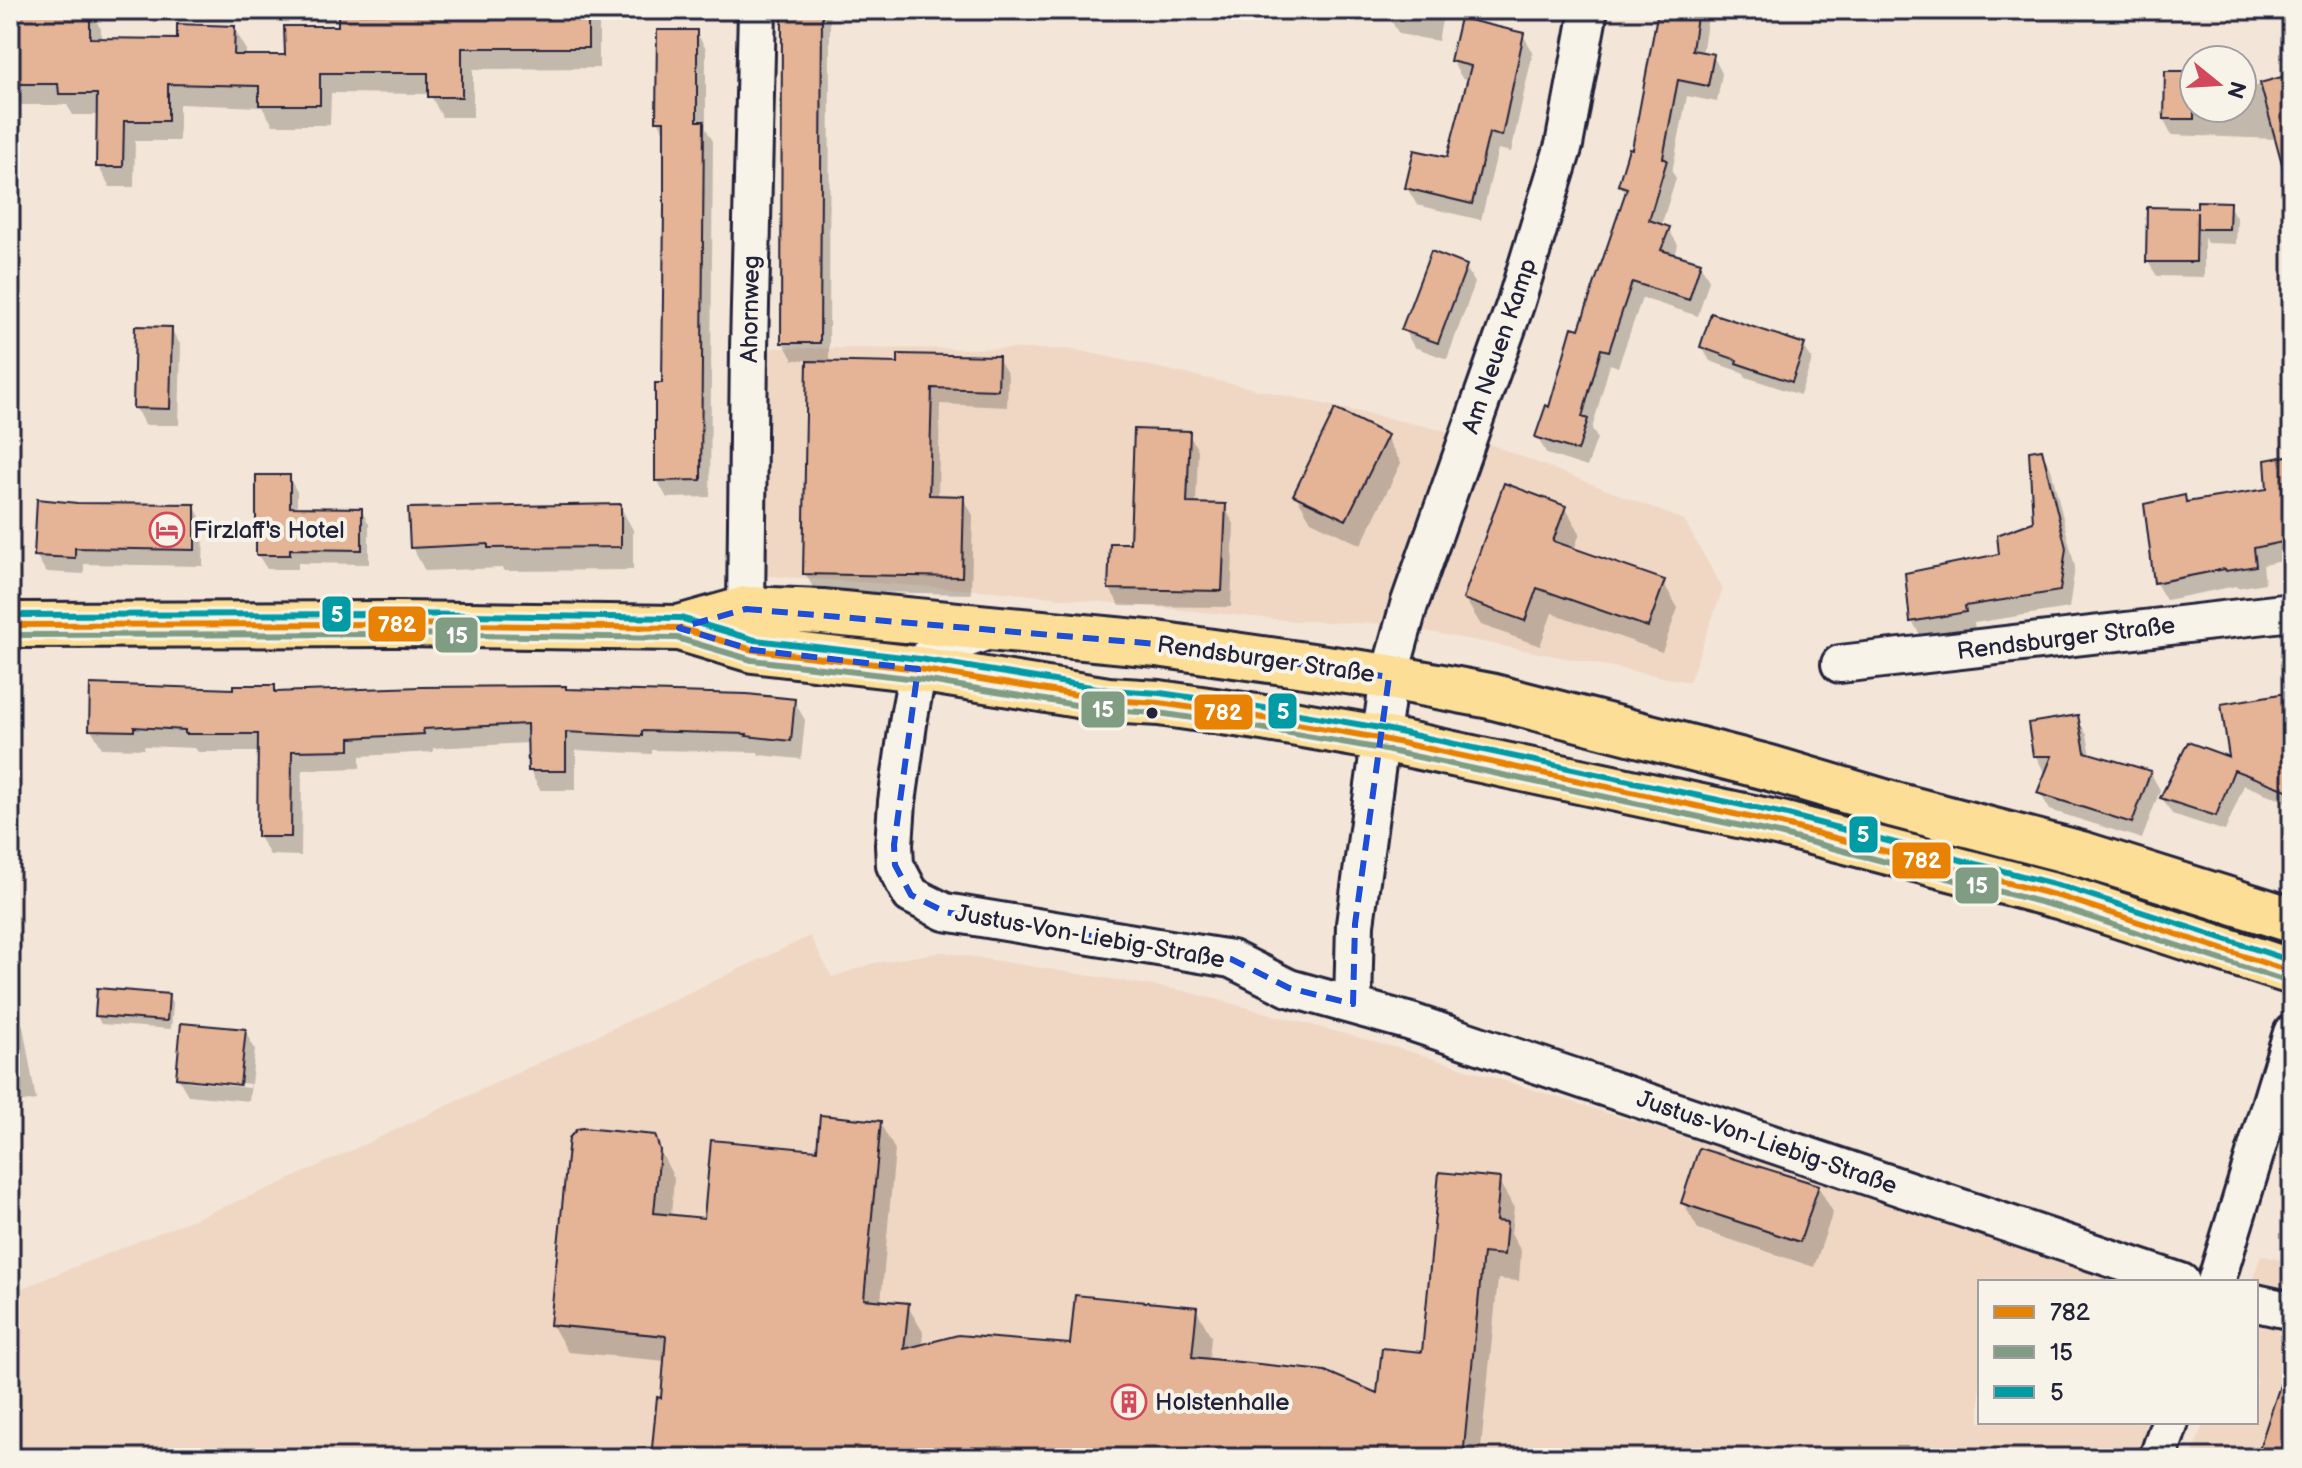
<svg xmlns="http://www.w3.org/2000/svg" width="2302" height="1468" viewBox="0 0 2302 1468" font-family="'Balsamiq Sans',sans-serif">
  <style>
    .built { fill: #efd7c4 }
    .shadow { fill: #0003; fill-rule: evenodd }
    .building { fill: #e5b497; stroke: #22223b; stroke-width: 2 }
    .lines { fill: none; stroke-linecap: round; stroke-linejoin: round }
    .minor-casing { stroke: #22223b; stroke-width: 42 }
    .primary-casing { stroke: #22223b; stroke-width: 50 }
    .minor { stroke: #f7f3e8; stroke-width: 36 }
    .primary { stroke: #fcde96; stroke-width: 44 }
    .bus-1-casing { stroke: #f7f3e8; stroke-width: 12 }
    .bus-2-casing { stroke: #f7f3e8; stroke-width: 12 }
    .bus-3-casing { stroke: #f7f3e8; stroke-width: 12 }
    .bus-1 { stroke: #e78203; stroke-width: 6 }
    .bus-2 { stroke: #809d84; stroke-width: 6 }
    .bus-3 { stroke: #009ba4; stroke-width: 6 }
    .marked { fill: none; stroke: #1d4ed8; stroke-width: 6; stroke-dasharray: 16 10; stroke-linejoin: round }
    .bus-dot { fill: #22223b; stroke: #f7f3e8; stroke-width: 3 }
    .labels { text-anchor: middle; stroke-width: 8; stroke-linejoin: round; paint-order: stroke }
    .street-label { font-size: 24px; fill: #22223b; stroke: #f7f3e8 }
    .poi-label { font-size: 24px; fill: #22223b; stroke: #f7f3e8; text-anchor: start }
    .line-badge { stroke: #f7f3e8; stroke-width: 3 }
    .badge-label { font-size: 22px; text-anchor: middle; font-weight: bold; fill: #fff }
  </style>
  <rect width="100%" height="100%" fill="#f3e6d8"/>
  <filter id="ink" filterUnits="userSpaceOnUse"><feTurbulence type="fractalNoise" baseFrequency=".0125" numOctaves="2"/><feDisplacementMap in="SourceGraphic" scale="16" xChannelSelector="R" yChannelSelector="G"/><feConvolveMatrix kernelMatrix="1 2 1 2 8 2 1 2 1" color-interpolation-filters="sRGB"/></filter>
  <g filter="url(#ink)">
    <path class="built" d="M 749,348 L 1073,349 L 1469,436 L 1684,520 L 1723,589 L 1689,682 L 1389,624 L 1294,621 L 993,591 L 754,575 Z
      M 810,936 L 832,977 L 874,963 L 943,952 L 1185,991 L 1412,1052 L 2152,1282 L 1980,1282 L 1980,1422 L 2149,1422 L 2137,1458 L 10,1458 L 10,1293 L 275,1186 Z
      M 2261,1255 L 2292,1263 L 2292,1458 L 2191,1458 L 2204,1422 L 2256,1422 L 2256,1282 L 2252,1282 Z"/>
    <path class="shadow" d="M 10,10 L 90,10 L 101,29 L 101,40 L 179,41 L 234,28 L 246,49 L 246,57 L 287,57 L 340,28 L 500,14 L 500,10 L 596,10 L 599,15 L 599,68 L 473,69 L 473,117 L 442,117 L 430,94 L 331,93 L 330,125 L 273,125 L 262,107 L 179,104 L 179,141 L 135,141 L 134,187 L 110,187 L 98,166 L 99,115 L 73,115 L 67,105 L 10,105 Z
      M 784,10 L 830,10 L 829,364 L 900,365 L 998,358 L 1008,375 L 1007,407 L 940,404 L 938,497 L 963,498 L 973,515 L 971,594 L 815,591 L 805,573 L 809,360 L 793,360 L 783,342 Z
      M 1390,10 L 1444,10 L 1438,41 L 1399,34 L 1389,17 Z
      M 1660,10 L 1709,10 L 1702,54 L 1713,56 L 1722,73 L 1717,102 L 1687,96 L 1672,172 L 1676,178 L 1661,226 L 1668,228 L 1678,245 L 1675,256 L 1700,264 L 1709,280 L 1698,316 L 1642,298 L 1618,367 L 1610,364 L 1592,429 L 1597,438 L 1587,467 L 1547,454 L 1537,437 L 1580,331 L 1627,195 L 1621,185 L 1634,152 Z
      M 696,32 L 706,49 L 706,129 L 713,141 L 710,497 L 667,498 L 657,480 L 664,385 L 666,136 L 658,120 Z
      M 1523,35 L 1533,52 L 1511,152 L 1498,149 L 1481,220 L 1417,205 L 1407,188 L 1448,160 L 1470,80 L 1462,78 L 1452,61 Z
      M 2194,73 L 2194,108 L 2242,108 L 2242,90 L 2292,76 L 2292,171 L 2281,155 L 2277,139 L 2171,135 L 2161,112 L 2166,111 Z
      M 2228,204 L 2237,219 L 2236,244 L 2207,243 L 2204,237 L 2204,277 L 2157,276 L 2148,262 L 2149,210 L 2199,210 Z
      M 1465,266 L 1475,283 L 1447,359 L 1414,347 L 1404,330 Z
      M 171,329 L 181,346 L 179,425 L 145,425 L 135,407 Z
      M 1804,346 L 1812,360 L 1800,395 L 1746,377 L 1744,373 L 1710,361 L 1702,347 Z
      M 1188,433 L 1198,450 L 1196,505 L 1224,506 L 1234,524 L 1231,607 L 1120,606 L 1110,589 Z
      M 1386,437 L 1401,463 L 1361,545 L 1311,521 L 1295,494 Z
      M 2041,451 L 2051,469 L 2075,567 L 2069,608 L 1974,623 L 1975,629 L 1922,638 L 1912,621 L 2001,556 L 2035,524 Z
      M 2292,457 L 2292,559 L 2263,565 L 2265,583 L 2237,588 L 2236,586 L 2166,600 L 2156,583 L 2146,506 L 2184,498 L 2187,503 L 2269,491 Z
      M 289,477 L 297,492 L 297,509 L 361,510 L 369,524 L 369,564 L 298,563 L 298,569 L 267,569 L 258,555 Z
      M 77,505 L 194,506 L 204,524 L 203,566 L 84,564 L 84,574 L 46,572 L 36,555 Z
      M 620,506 L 633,530 L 633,570 L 504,571 L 502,568 L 425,571 L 412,547 Z
      M 1565,507 L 1580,533 L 1574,550 L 1663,582 L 1678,608 L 1662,652 L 1552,613 L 1540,646 L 1481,625 L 1465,599 Z
      M 274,687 L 278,694 L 567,691 L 794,701 L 805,720 L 801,759 L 759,755 L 758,752 L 652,750 L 652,754 L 576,750 L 576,790 L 540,790 L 530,771 L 529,743 L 433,748 L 433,752 L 360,756 L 360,768 L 302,770 L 301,856 L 270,855 L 259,837 L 260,752 L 198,752 L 195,748 L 144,746 L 144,749 L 102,748 L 91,729 L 235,691 Z
      M 2292,694 L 2292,804 L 2244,785 L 2225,831 L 2172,814 L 2162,798 L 2232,760 Z
      M 2077,718 L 2087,735 L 2091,755 L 2150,772 L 2160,790 L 2142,839 L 2050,810 L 2040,793 L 2047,772 L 2045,773 L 2035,755 Z
      M 10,751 L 13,757 L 12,807 L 10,807 Z
      M 168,996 L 173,1004 L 171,1029 L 101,1024 L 97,1016 Z
      M 10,1004 L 23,1026 L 36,1100 L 10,1104 Z
      M 245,1031 L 255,1049 L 249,1101 L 188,1095 L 178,1078 ZM 186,1077 L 250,1084 L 250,1088 L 186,1081 Z
      M 880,1123 L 895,1150 L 881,1302 L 907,1305 L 923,1332 L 922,1346 L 1072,1347 L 1196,1309 L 1211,1336 L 1209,1361 L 1379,1396 L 1424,1354 L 1498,1180 L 1514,1207 L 1511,1234 L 1521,1251 L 1519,1281 L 1498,1279 L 1480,1458 L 653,1458 L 666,1361 L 568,1352 L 552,1325 L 653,1137 L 674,1178 L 671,1216 L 706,1220 L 818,1152 Z
      M 1818,1186 L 1833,1212 L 1814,1267 L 1698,1229 L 1683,1203 Z"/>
    <path class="building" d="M 10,10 L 90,10 L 90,38 L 177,39 L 177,24 L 235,26 L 234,55 L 285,55 L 284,26 L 338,26 L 338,14 L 588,10 L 588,48 L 462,48 L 462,97 L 428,97 L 428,73 L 320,73 L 320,105 L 259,105 L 259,86 L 168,84 L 168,121 L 124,121 L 123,167 L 96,167 L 97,94 L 59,94 L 58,84 L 10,84 Z
      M 782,10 L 822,10 L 820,343 L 781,343 Z
      M 1658,10 L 1698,10 L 1692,50 L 1714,54 L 1708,86 L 1678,80 L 1663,158 L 1667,160 L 1649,220 L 1670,227 L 1661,250 L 1701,262 L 1689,300 L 1632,282 L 1609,351 L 1601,349 L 1582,417 L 1588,419 L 1578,451 L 1535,437 L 1546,405 L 1549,407 L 1572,327 L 1579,329 L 1627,188 L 1618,185 L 1629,148 L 1632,149 Z
      M 1460,18 L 1524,33 L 1502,136 L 1489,133 L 1472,204 L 1405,188 L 1414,150 L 1447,157 L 1471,66 L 1450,61 Z
      M 657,30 L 697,30 L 697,121 L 704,121 L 701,480 L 655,481 L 655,383 L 662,383 L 664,209 L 664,121 L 656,121 Z
      M 2165,71 L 2194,71 L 2194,119 L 2164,119 Z
      M 2292,74 L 2292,169 L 2284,171 L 2260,83 Z
      M 2197,201 L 2230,202 L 2229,229 L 2197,229 L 2197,212 L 2196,262 L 2146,262 L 2147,207 L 2197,208 Z
      M 1431,251 L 1467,265 L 1438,343 L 1401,330 Z
      M 1711,313 L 1805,344 L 1792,382 L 1736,363 L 1737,360 L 1700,347 Z
      M 135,326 L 172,327 L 170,409 L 133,408 Z
      M 898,354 L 999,356 L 998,390 L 932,388 L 929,495 L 964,496 L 962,577 L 803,574 L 807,361 L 898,363 Z
      M 1335,409 L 1388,435 L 1346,520 L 1293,495 Z
      M 1134,429 L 1190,431 L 1187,503 L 1226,504 L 1222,591 L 1108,589 L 1110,543 L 1130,543 Z
      M 2042,449 L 2066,548 L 2060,591 L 1965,606 L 1966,612 L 1910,622 L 1905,573 L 1999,554 L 1997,535 L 2033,522 L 2029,451 Z
      M 2292,455 L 2292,540 L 2254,548 L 2256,566 L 2226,571 L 2225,569 L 2154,583 L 2144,504 L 2185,495 L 2186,502 L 2267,489 L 2265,460 Z
      M 256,475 L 290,475 L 290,507 L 362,508 L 362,550 L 290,549 L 290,555 L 256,555 Z
      M 1504,483 L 1566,506 L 1553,541 L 1665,580 L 1648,627 L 1537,588 L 1525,621 L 1463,599 Z
      M 37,499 L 77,503 L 195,504 L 195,550 L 75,548 L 75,558 L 34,556 Z
      M 621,504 L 621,547 L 488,548 L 488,544 L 410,548 L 408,508 Z
      M 90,684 L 233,689 L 233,685 L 275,685 L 275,692 L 421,687 L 566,686 L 566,689 L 747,694 L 795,699 L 791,741 L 746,736 L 747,734 L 642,731 L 642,736 L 566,732 L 566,771 L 528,771 L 527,724 L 423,729 L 424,734 L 350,738 L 350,750 L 292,751 L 291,837 L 257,837 L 258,734 L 185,734 L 185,730 L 134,727 L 134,731 L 89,730 Z
      M 2292,692 L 2292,792 L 2234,770 L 2216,816 L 2160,798 L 2188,742 L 2229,757 L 2221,704 Z
      M 2078,715 L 2085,752 L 2151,771 L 2132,823 L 2037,793 L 2052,756 L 2033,756 L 2028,723 Z
      M 97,988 L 169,994 L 167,1021 L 95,1016 Z
      M 181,1023 L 246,1029 L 240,1085 L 176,1078 Z
      M 820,1115 L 881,1121 L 864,1299 L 909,1303 L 904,1349 L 958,1335 L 1070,1344 L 1075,1295 L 1197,1307 L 1192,1357 L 1325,1371 L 1377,1393 L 1382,1348 L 1422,1352 L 1439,1172 L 1500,1178 L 1496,1221 L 1507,1222 L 1504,1255 L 1483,1253 L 1463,1458 L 651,1458 L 657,1397 L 661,1398 L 666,1336 L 550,1325 L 569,1138 L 577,1129 L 583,1128 L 655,1135 L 660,1150 L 654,1213 L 704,1218 L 711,1140 L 817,1150 Z
      M 1699,1148 L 1819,1185 L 1800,1242 L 1681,1203 Z
      M 2287,1364 L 2292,1365 L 2292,1458 L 2256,1458 Z"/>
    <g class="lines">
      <g class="minor-casing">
        <path id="minor" d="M 746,609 L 749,348 L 757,10
          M 991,630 L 933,651 L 918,669 L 909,717 L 897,802 L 894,845 L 895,865 L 911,895 L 945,912 L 1231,959 L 1289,988 L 1411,1022 L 2181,1282
          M 1840,664 L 2292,612
          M 1353,1004 L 1355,924 L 1389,677 L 1409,605 L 1515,305 L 1564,145 L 1589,10
          M 2216,1282 L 2292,1033
          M 2256,1303 L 2292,1311
          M 2158,1458 L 2170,1422"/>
      </g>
      <g class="primary-casing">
        <path id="primary" d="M 10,625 L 398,624 L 679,628 L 753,650 L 918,669 L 1108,700 L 1159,703 L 1257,717 L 1378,738 L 1781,824 L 2062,897 L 2292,972
          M 679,628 L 746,609 L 822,612 L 1157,644 L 1389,677 L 1490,696 L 1770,768 L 1891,804 L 2085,855 L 2292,920"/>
      </g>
      <use href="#minor" class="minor"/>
      <use href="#primary" class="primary"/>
      <g class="bus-1-casing">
        <path id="bus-1" d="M 10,625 L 398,624 L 679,628 L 753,650 L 918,669 L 1108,700 L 1159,703 L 1257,717 L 1378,738 L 1781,824 L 2062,897 L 2292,972"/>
      </g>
      <g class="bus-2-casing">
        <path id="bus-2" d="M 10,635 L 398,634 L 677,638 L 752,660 L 917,679 L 1106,710 L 1158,713 L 1255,727 L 1376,748 L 1779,834 L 2059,907 L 2289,982"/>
      </g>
      <g class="bus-3-casing">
        <path id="bus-3" d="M 10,615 L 398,614 L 680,618 L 755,640 L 920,659 L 1109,690 L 1160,693 L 1258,707 L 1380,728 L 1784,814 L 2065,887 L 2292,961"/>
      </g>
      <use href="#bus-1" class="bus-1"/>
      <use href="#bus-2" class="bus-2"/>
      <use href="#bus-3" class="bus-3"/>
    </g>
  </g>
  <path class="marked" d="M 746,609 L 1157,644 L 1389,677 L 1355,924 L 1353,1004 L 1289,988 L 1231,959 L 945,912 L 911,895 L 895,865 L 894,845 L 918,669 L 753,650 L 679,628 Z"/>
  <defs>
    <g id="hotel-ring" transform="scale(1.8)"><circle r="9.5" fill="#f7f3e8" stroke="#d1495b" stroke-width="1.5"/><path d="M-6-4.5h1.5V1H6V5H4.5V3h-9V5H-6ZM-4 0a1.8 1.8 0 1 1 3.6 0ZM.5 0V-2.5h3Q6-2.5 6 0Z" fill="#d1495b"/></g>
    <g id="building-ring" transform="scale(1.8)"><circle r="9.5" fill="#f7f3e8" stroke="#d1495b" stroke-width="1.5"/><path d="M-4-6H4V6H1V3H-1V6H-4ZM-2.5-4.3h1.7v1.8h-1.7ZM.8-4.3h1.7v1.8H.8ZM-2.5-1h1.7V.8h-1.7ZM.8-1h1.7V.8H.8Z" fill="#d1495b"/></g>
  </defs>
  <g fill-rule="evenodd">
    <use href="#hotel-ring" x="167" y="530"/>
    <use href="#building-ring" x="1129" y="1402"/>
  </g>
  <circle class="bus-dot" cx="1152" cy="713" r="7"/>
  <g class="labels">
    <g class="street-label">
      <text transform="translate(750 309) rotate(-89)" y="8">Ahornweg</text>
      <text transform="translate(1499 346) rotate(-71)" y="8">Am Neuen Kamp</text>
      <text transform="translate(2066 638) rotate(-7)" y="8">Rendsburger Straße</text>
      <text transform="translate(1266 659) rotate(8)" y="8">Rendsburger Straße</text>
      <text transform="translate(1090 936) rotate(10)" y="8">Justus-Von-Liebig-Straße</text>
      <text transform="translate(1767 1142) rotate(19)" y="8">Justus-Von-Liebig-Straße</text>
    </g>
    <g class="poi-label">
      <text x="193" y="538">Firzlaff's Hotel</text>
      <text x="1155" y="1410">Holstenhalle</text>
    </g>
  </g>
  <g class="line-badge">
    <rect x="321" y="595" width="31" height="38" rx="8" fill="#009ba4"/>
    <rect x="367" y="605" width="60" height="38" rx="8" fill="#e78203"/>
    <rect x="434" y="616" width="45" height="38" rx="8" fill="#809d84"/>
    <rect x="1080" y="690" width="46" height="39" rx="8" fill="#809d84"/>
    <rect x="1267" y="692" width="31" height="38" rx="8" fill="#009ba4"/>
    <rect x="1193" y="693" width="61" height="38" rx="8" fill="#e78203"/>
    <rect x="1848" y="815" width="31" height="39" rx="8" fill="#009ba4"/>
    <rect x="1891" y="841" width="61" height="39" rx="8" fill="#e78203"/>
    <rect x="1954" y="866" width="46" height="39" rx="8" fill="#809d84"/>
  </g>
  <g class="badge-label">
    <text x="337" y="622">5</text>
    <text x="397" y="632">782</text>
    <text x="457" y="643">15</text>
    <text x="1103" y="717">15</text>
    <text x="1283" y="719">5</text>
    <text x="1223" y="720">782</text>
    <text x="1863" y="842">5</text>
    <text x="1922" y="868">782</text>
    <text x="1977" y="893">15</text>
  </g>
  <rect width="2302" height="1468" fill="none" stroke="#f7f3e8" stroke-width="40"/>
  <rect x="20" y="20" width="2262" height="1428" fill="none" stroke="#22223b" stroke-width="3" filter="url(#ink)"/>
  <rect x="1978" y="1280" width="280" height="144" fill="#f7f3e8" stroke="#a29fa3" stroke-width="2"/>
  <rect x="1994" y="1306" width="40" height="12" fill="#e78203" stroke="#a29fa3" stroke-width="2"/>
  <text x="2050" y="1320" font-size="24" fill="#22223b">782</text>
  <rect x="1994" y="1346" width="40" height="12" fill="#809d84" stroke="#a29fa3" stroke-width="2"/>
  <text x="2050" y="1360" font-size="24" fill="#22223b">15</text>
  <rect x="1994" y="1386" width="40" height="12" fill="#009ba4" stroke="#a29fa3" stroke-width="2"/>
  <text x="2050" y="1400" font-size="24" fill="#22223b">5</text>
  <g transform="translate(2218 84) rotate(108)"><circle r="38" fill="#f7f3e8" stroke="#a29fa3" stroke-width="2"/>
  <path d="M0-6L14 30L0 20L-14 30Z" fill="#d1495b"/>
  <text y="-12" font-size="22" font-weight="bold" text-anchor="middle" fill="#22223b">N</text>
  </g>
</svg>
